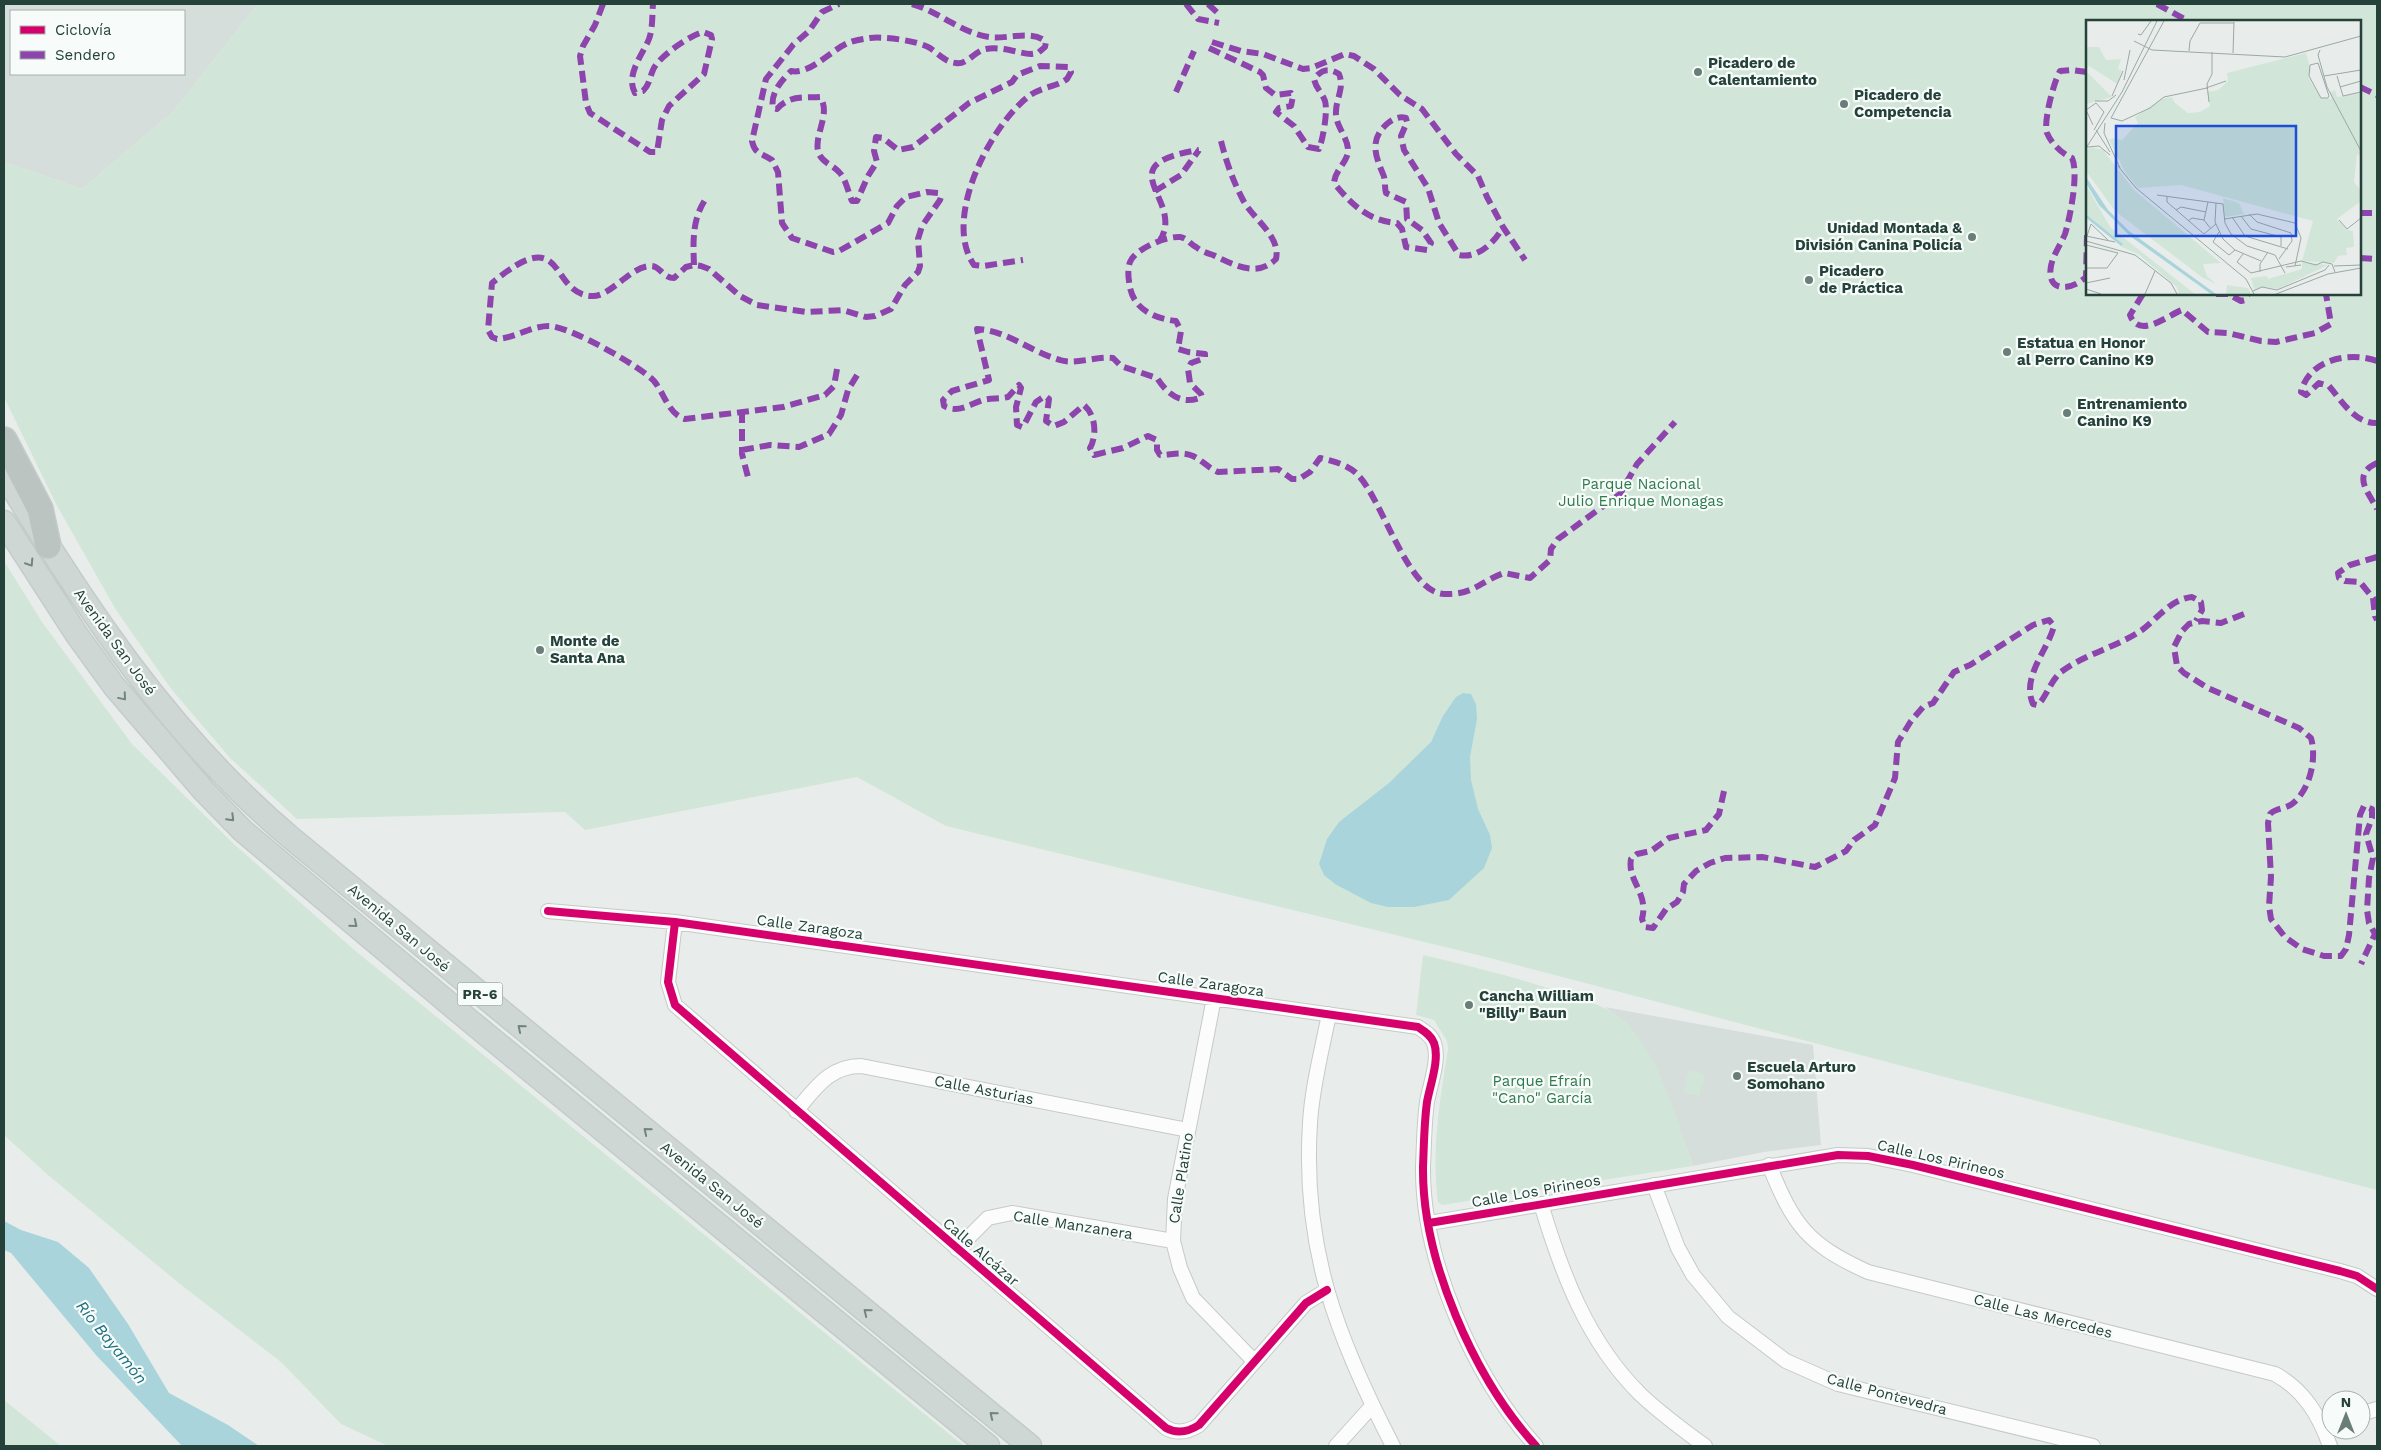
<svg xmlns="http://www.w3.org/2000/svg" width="2381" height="1450" viewBox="0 0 2381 1450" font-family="'Work Sans',sans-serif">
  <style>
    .built { fill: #d6dedb; fill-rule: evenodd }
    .green { fill: #d1e6d8; fill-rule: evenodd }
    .water { fill: #a9d4db }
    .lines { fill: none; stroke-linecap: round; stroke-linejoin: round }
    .street-casing { stroke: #c5cac8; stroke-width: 16 }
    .primary-casing { stroke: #c3ccc9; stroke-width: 25 }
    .highway-casing { stroke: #c3ccc9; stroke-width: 28 }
    .street { stroke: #fcfcfc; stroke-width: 14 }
    .primary { stroke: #cfd7d5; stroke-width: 22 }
    .highway { stroke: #bcc4c2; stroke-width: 25 }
    .quiet { stroke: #8e44ad; stroke-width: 6; stroke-dasharray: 12 6; stroke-linecap: butt }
    .cycleway-casing { stroke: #f7fbf9; stroke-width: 11 }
    .cycleway { stroke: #d6006c; stroke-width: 8 }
    .oneway { stroke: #718580 }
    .poi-dot { fill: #697e78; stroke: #f7fbf9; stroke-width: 2 }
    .labels { text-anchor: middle; stroke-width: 4.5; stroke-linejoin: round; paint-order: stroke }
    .shield { fill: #f7fbf9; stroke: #637a73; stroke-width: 1 }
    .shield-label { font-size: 14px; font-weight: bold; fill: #24423a }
    .poi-label { font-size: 15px; font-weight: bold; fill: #24423a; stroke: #f7fbf9; text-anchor: start }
    .park-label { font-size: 15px; fill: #2d7a4b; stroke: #f7fbf9 }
    .street-label { font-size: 15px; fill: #24423a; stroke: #f7fbf9 }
    .water-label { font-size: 16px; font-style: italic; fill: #1c6f80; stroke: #f7fbf9 }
    .inset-river { fill: none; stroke: #a9d4db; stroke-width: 2.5 }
    .inset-road { fill: none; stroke: #9aa9a4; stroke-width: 1 }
    .view { fill: #1d4ed8; fill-opacity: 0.15; stroke: #1d4ed8; stroke-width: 2.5 }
    .inset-edge { fill: none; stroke: #24423a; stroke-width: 2.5 }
  </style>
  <rect width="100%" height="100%" fill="#e8edeb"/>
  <path class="built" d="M 4,4 L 258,4 L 172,113 L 82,189 L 4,162 ZM 11,11 L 184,11 L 184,74 L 11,74 Z
    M 1605,1007 L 1813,1045 L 1821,1145 L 1764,1152 L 1693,1166 L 1667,1094 L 1650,1058 L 1637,1037 L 1626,1023 Z"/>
  <path class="green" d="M 258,4 L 2377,4 L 2377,1190 L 1482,956 L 946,826 L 857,777 L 585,830 L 565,812 L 297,819 L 230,758 L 172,690 L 116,610 L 56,504 L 4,397 L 4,162 L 82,189 L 172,113 ZM 2087,21 L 2360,21 L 2360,294 L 2087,294 Z
    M 4,561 L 42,622 L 132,744 L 235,845 L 352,948 L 964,1446 L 388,1446 L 341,1424 L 281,1362 L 180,1284 L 48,1175 L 4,1135 Z
    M 1423,955 C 1470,966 1516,977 1563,993 C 1585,1001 1610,1006 1627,1024 C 1662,1062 1676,1118 1693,1166 L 1442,1205 L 1438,1202 C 1431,1151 1440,1099 1448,1049 L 1447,1041 L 1434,1020 L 1416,1015 Z
    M 1689,1070 L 1705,1075 L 1699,1096 L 1683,1092 Z
    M 4,1400 L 61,1446 L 4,1446 Z"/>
  <path class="water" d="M 1463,693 L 1471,694 L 1476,704 L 1477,719 L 1470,757 L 1471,780 L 1478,809 L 1490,835 L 1492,848 L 1484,868 L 1449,900 L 1414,907 L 1388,907 L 1371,903 L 1335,884 L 1324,875 L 1319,864 L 1327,839 L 1339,822 L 1389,783 L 1431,742 L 1443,716 L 1456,697 Z
    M 4,1221 L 21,1230 L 58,1242 L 89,1268 L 128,1324 L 169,1393 L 228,1425 L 259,1446 L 182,1446 L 96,1355 L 11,1253 L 4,1250 Z"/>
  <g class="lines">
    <g class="street-casing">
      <path id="street" d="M 548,911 L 675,922 L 1418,1027 C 1424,1031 1431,1035 1434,1043 C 1440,1059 1430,1085 1427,1102 C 1424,1124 1424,1145 1423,1167 C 1422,1260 1474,1378 1536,1446
        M 675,922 L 668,982 L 675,1005 L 1166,1428 C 1177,1434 1188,1432 1199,1425 L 1306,1303 L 1327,1290
        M 1214,998 L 1175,1199 L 1173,1241 L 1180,1268 L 1193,1298 L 1254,1361
        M 1329,1014 C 1322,1050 1312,1087 1310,1123 C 1302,1248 1337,1338 1393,1446
        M 796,1111 C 815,1089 829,1066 861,1066 L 1188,1130
        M 1769,1165 C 1794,1226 1807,1244 1868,1272 L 2275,1374 C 2304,1390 2319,1415 2330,1446
        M 1654,1185 L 1678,1248 L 1693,1275 L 1728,1317 L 1786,1361 L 1838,1384 L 2093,1446
        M 1541,1204 C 1562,1274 1587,1341 1640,1394 C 1660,1413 1683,1430 1705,1446
        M 1429,1223 L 1838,1155 L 1868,1156 L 1913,1165 L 2340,1271 L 2357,1276 L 2377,1289
        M 957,1249 L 988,1218 L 1012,1213 L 1173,1241
        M 2361,1414 L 2377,1409
        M 1336,1446 L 1372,1406"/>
    </g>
    <g class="primary-casing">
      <path id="primary" d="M 4,474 C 85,607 170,736 290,837 L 1030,1446
        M 4,522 L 77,635 L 114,686 L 204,791 L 243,831 L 470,1021 L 988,1446"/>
    </g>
    <g class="highway-casing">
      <path id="highway" d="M 4,440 L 40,509 L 48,546"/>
    </g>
    <use href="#street" class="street"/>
    <use href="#primary" class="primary"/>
    <use href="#highway" class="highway"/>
    <path class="quiet" d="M 603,4 L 595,25 L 583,46 L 580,56 L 586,103 L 590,113 L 650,152 L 657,152 L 662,120 L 669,106 L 704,74 L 712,39 L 711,35 L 703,32 C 689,36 658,57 653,70 C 649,79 650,84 643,91 L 635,93 C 625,75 643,54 649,39 C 653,28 652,15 653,4
      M 912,4 C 938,11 961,33 989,37 C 1006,40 1032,29 1046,42 L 1045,47 L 1038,53 L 1031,54 C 1017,53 1001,46 986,49 C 975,51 967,65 956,63 C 945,62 939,54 930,48 C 919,41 883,36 870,38 C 863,39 855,40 848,43 C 831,50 810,75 791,71 C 782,80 770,93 773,108 L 777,109 C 789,95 804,98 820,97 C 832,114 812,137 819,154 C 823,163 833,165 839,172 C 846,179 848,192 852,201 L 857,201 L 868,176 L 877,162 L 874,151 L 876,137 L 883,138 L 898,150 L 913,147 L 969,103 L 1012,82 L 1017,75 L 1040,66 L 1069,67 L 1071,72 L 1067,79 C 1056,87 1041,87 1029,96 C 990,126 942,219 974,265 L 983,266 L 1023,260
      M 1186,4 L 1198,19 L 1219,23
      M 1208,4 L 1221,16
      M 2157,4 L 2188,21
      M 1212,42 L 1241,51 L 1263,54 L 1303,69 L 1311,68 L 1345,54 L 1354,56 L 1374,69 L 1400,95 L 1422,109 L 1456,154 L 1478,176 L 1487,197 L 1503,227 L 1525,260
      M 1209,48 L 1260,72 L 1263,75 L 1266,88 L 1275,95 L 1291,93 L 1293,96 L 1291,106 L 1279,108 L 1276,112 L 1294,126 L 1308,147 L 1319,149 C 1323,139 1328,111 1325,101 C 1322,92 1316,89 1314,79 C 1321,70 1328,67 1339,74 C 1345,89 1335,99 1336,115 C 1337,128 1349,139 1348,152 C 1346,164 1335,170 1334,183 C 1351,204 1368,221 1397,223 L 1402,229 L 1406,247 L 1427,250 L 1431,243 L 1422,230 L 1407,219 L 1406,202 L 1386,193 C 1384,186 1386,180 1383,174 C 1375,155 1369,139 1388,123 C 1393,119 1399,116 1406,118 L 1407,122 L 1401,136 L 1404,150 L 1428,188 L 1439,223 L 1459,255 C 1478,259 1495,242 1503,227
      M 2087,72 L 2072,70 L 2060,71 C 2054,81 2043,122 2047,133 C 2051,143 2062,154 2072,158 C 2079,173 2070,218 2065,234 C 2061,244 2053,255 2051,266 C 2046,293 2071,291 2086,277 L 2087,235
      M 2360,87 L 2377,95
      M 1176,92 L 1194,51
      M 1221,141 C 1226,161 1233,181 1243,200 C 1253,219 1281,236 1276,259 C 1257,278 1234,265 1213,255 C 1207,253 1201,251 1196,247 C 1190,244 1187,238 1180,237 C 1166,236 1135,249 1130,262 C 1128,267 1128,275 1129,281 C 1131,308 1152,318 1176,321 L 1181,331 L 1178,349 L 1188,352 L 1205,354 L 1205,358 L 1191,363 L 1188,369 L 1190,383 L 1201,394 L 1202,397 C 1182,406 1167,394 1157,378 L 1121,366 L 1113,358 C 1096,356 1075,365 1060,360 C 1031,352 1006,330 977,329 L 989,380 L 952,391 L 943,400 L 944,406 C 958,414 970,404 983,400 C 991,398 1000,399 1008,397 L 1019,385 L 1021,388 L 1016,407 L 1017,425 L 1022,427 L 1024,425 L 1036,402 L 1045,396 L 1049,399 L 1046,421 L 1054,426 L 1064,422 L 1084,405 C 1096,415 1097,436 1090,448 L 1094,455 L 1123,448 L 1148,436 L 1157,440 L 1157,450 L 1160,455 C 1171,455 1182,451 1193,456 C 1202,460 1208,468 1218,472 L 1278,469 L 1292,479 L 1299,479 L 1310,472 L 1320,458 C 1333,461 1349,465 1358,475 C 1383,501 1408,593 1444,594 C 1474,595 1481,581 1504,573 L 1530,578 L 1550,560 L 1551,549 L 1558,539 L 1620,494 L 1637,464 L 1675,422
      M 1155,191 L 1181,175 L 1199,150
      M 2360,213 L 2377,213
      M 1159,242 C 1188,200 1103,165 1199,150
      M 2360,258 L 2377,259
      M 694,265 C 693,240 692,218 707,197
      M 2143,294 L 2130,315 C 2139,340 2168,315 2182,310 L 2208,332 L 2228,333 L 2261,341 L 2276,342 L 2315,333 L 2331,324 L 2326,294
      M 2216,294 L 2228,294 L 2241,301 L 2245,300 L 2248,294
      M 2377,361 C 2350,351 2309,359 2301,392 L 2306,395 L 2319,383 L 2329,386 C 2341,400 2355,424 2377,423
      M 837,369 L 834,386 L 825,395 L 783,407 L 685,419 C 669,415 664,393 654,381 C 640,366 569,326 549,326 C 531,326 515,338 497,339 L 492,337 L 488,330 L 492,283 C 567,220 548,293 591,296 C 610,298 630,266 651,266 C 660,266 663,278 674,278 L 686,267 L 694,265 L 701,266 L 709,269 L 740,296 L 757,305 L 807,312 L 843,310 L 866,317 L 875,316 L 891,309 L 905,285 L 918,272 L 920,266 L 918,239 L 922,226 L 940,200 L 941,197 L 938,193 L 927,192 L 906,197 L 897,206 L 888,223 L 839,251 L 833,252 L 792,238 L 782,223 L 778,172 L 772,160 C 762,153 755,155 752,141 L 766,79 L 793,45 L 809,31 L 822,12 L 839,4
      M 742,411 L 742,454 L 749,481
      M 742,450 L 770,445 L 799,447 L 829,434 L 841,415 L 848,390 L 859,372
      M 2377,463 C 2350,475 2370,494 2377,509
      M 2377,557 L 2350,565 L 2338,573 L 2339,578 L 2345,581 L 2360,582 L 2373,598 L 2375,616 L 2377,620
      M 2244,614 L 2221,623 L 2202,621 L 2189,624 L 2182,631 L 2174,647 L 2177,666 L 2184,673 L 2208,688 L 2299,728 L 2311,738 C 2317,759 2310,790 2292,804 C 2285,809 2276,808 2270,814 L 2268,823 L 2271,877 L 2269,906 L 2271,919 L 2285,937 L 2302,949 L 2324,956 L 2341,956 L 2346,949 L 2349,935 L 2360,815 L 2364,806 L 2372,809 L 2372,818 L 2366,834 L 2373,858 L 2369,878 L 2367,910 L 2369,923 L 2375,934 L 2361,964
      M 1724,791 L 1719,814 L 1706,830 L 1669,838 L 1651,851 L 1637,854 L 1631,859 C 1627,881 1649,893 1642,919 L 1645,927 L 1653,928 L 1666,909 L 1677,902 L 1683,892 L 1684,884 L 1696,871 L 1710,863 L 1725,858 L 1762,857 L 1815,867 L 1846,851 L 1854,840 L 1875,825 L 1895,778 L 1898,742 L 1911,721 L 1923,707 L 1933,703 L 1954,672 L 1970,665 L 2033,625 L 2049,620 L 2054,626 C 2048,650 2021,677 2033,704 L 2037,705 C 2044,702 2050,681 2061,672 C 2085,654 2117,647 2142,630 C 2158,618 2171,599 2192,597 L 2201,602 L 2202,610 L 2196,621"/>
    <g class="cycleway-casing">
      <path id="cycleway" d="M 548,911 L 675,922 L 1418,1027 C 1424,1031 1431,1035 1434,1043 C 1440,1059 1430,1085 1427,1102 C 1424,1124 1424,1145 1423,1167 C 1422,1260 1474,1378 1536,1446
        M 675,922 L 668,982 L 675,1005 L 1166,1428 C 1177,1434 1188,1432 1199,1425 L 1306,1303 L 1327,1290
        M 1429,1223 L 1838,1155 L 1868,1156 L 1913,1165 L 2340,1271 L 2357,1276 L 2377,1289"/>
    </g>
    <use href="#cycleway" class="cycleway"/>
  </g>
  <defs><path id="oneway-chevron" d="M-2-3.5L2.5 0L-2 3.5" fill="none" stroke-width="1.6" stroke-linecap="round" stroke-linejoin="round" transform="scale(1.25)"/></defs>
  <g class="oneway">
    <use href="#oneway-chevron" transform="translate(30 563) rotate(57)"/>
    <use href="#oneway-chevron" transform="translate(123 697) rotate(50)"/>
    <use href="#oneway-chevron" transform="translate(231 818) rotate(45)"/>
    <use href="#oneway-chevron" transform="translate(354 924) rotate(39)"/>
    <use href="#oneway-chevron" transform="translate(521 1028) rotate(-140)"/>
    <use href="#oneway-chevron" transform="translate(647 1131) rotate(-141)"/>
    <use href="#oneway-chevron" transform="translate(867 1312) rotate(-141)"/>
    <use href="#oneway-chevron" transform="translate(993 1415) rotate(-141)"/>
  </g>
  <g class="poi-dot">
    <circle cx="1698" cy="72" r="5"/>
    <circle cx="1844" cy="104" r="5"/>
    <circle cx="1972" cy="237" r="5"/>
    <circle cx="1809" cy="280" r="5"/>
    <circle cx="2007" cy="352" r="5"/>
    <circle cx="2067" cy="413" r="5"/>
    <circle cx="540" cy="650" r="5"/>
    <circle cx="1469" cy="1005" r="5"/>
    <circle cx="1737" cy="1076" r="5"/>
  </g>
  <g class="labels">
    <rect class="shield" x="457.5" y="982.5" width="45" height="23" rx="4"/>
    <g class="shield-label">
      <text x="480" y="999">PR-6</text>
    </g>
    <g class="poi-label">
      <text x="1708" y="68">Picadero de<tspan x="1708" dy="17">Calentamiento</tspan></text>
      <text x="1854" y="100">Picadero de<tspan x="1854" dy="17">Competencia</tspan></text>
      <text x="1962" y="233" text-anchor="end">Unidad Montada &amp;<tspan x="1962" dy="17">División Canina Policía</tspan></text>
      <text x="1819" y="276">Picadero<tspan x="1819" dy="17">de Práctica</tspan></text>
      <text x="2017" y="348">Estatua en Honor<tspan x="2017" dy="17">al Perro Canino K9</tspan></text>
      <text x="2077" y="409">Entrenamiento<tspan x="2077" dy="17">Canino K9</tspan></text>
      <text x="550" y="646">Monte de<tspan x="550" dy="17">Santa Ana</tspan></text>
      <text x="1479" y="1001">Cancha William<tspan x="1479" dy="17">"Billy" Baun</tspan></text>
      <text x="1747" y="1072">Escuela Arturo<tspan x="1747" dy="17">Somohano</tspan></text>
    </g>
    <g class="park-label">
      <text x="1641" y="489">Parque Nacional<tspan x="1641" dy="17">Julio Enrique Monagas</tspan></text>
      <text x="1542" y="1086">Parque Efraín<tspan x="1542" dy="17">"Cano" García</tspan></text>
    </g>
    <g class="street-label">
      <text transform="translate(115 642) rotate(54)" y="5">Avenida San José</text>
      <text transform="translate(810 927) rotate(8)" y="5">Calle Zaragoza</text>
      <text transform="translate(399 928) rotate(40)" y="5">Avenida San José</text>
      <text transform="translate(1211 984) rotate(8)" y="5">Calle Zaragoza</text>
      <text transform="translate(984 1090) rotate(11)" y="5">Calle Asturias</text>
      <text transform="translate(1941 1159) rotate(13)" y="5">Calle Los Pirineos</text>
      <text transform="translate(1181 1178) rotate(-81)" y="5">Calle Platino</text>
      <text transform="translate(712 1185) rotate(39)" y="5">Avenida San José</text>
      <text transform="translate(1536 1191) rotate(-10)" y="5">Calle Los Pirineos</text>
      <text transform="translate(1073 1225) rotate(9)" y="5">Calle Manzanera</text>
      <text transform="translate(981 1252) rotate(41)" y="5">Calle Alcázar</text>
      <text transform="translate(2043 1316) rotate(14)" y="5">Calle Las Mercedes</text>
      <text transform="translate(1887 1394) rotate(15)" y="5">Calle Pontevedra</text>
    </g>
    <g class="water-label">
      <text transform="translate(112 1342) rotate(51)" y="6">Río Bayamón</text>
    </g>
  </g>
  <g transform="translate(2086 20)">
    <rect width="275" height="275" fill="#e8edeb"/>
    <path d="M 0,27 L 13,27 L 20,40 L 35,39 L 32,49 L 36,50 L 31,64 L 3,46 L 0,49 ZM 220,33 L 225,51 L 222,57 L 235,78 L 246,79 L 244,72 L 249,70 L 251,77 L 275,73 L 275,136 L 271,134 L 268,162 L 275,171 L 275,181 L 251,199 L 261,210 L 267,211 L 268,227 L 260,228 L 261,235 L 252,236 L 248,243 L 216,241 L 227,201 L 95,165 L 52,168 L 39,152 L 23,120 L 27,118 L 36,120 L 52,103 L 49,97 L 75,79 L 86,77 L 89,83 L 102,93 L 114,92 L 124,86 L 121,72 L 132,70 L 142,61 L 141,53 ZM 0,51 L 26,77 L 0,84 ZM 4,127 L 17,130 L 48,170 L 135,243 L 117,244 L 121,256 L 130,264 L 117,258 L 29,191 L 0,151 L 0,130 ZM 0,165 L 24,207 L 109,274 L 93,274 L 91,267 L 52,234 L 36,227 L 6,199 L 0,198 ZM 137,178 L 153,183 L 158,194 L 139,197 ZM 216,242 L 242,245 L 192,269 L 177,267 L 168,270 L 165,258 L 181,256 L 182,259 L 216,249 ZM 141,265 L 162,268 L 165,274 L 140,274 Z" fill="#d1e6d8"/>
    <path d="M 0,157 L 22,190 L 43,211 L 130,274 L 125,274 L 44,216 L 13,185 L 0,163 Z" fill="#a9d4db"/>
    <path class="inset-river" d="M 0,196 L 36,225"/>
    <path class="inset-road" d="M 78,1 L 25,98 L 36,101 L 64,88 L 78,77 L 121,68M 52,14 L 55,15 L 65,1M 48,21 L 66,30 L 199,37 L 275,16M 234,30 L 232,35 L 241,67 L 275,131M 103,31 L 104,21 L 114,3 L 148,3M 147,33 L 148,2M 232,43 L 243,76 L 242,78 L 235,78 L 223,56 L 224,45 ZM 238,56 L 275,50M 251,56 L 257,76 L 275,72M 38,60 L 44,30M 254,67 L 275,61M 120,68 L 140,61M 26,76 L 37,51M 9,81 L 22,81 L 30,75M 123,82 L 121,64 L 126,54 L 126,32M 19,103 L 18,113 L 34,148M 7,105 L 0,90 L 10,83 L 18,92 L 8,110M 10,110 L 24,132M 1,127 L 13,126 L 24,135M 0,128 L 36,72 L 71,1M 32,146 L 50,168 L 160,259 L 168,274M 71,175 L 137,184 L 139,203 L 145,214 L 161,226 L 189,235 L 199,253M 81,176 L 81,182 L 118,214 L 130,204M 122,182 L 118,200 L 125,209M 130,183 L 129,202 L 137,219 L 149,230 L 175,241M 90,190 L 95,187 L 120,192M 163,194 L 171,202 L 205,213 L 206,221 L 193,239M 155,196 L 165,209 L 195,217 L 195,226M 146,197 L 159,216 L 202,229M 138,199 L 171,194 L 209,203 L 215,218 L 209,246M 253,200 L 261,209 L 275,198M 102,201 L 106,198 L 118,200M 133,212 L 127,222 L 143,235 L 149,230M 0,216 L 29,222M 1,216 L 5,204 L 22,220M 0,221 L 49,235 L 85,263 L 91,274M 0,225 L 32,233 L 21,248 L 0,248M 157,234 L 151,242 L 165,253 L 215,241 L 230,245 L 237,242 L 246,244 L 249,252M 248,246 L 275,245M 200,247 L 215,245M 174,252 L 174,244 L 182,232M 0,263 L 24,258M 0,269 L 15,274M 167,271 L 176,267 L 191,270 L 239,250 L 243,245M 59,274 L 69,251M 190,274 L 242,254 L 275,248"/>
    <path class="view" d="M 30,106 L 210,106 L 210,216 L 30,216 Z"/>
    <rect width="275" height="275" class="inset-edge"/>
  </g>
  <rect width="2381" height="1450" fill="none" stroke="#24423a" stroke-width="10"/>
  <rect x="10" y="10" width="175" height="65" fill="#f7fbf9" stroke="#a3b1ad"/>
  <rect x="20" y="26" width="25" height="8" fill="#d6006c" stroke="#a3b1ad"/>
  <text x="55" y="35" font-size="15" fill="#24423a">Ciclovía</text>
  <rect x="20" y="51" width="25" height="8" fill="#8e44ad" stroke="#a3b1ad"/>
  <text x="55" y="60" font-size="15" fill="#24423a">Sendero</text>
  <g transform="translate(2346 1415)"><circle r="24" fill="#f7fbf9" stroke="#a3b1ad"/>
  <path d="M0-4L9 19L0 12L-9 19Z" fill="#697e78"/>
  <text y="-8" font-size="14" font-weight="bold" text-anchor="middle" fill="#24423a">N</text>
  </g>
</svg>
